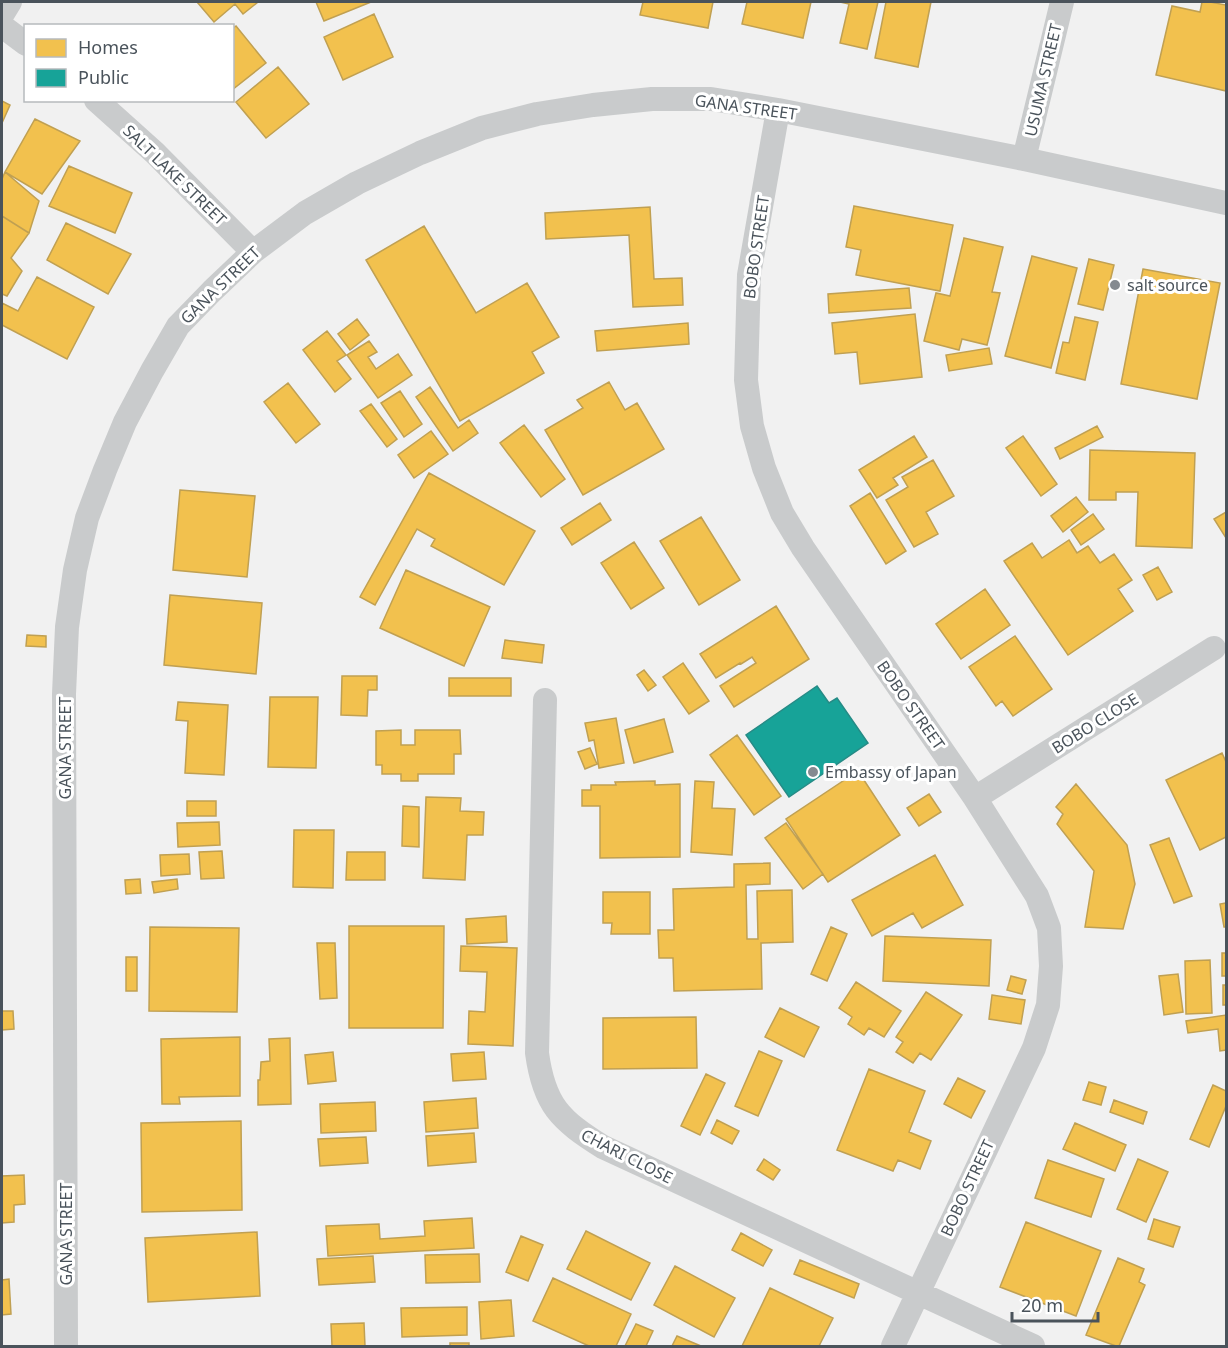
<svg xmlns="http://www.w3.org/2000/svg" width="1228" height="1348" viewBox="0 0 1228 1348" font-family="'Noto Sans',sans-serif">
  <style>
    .homes { fill: #f2c14e; stroke: #c0a052; stroke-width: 1.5 }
    .public { fill: #17a398; stroke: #268b86; stroke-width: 1.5 }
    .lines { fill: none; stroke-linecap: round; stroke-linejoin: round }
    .street { stroke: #c9cbcc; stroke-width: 24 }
    .poi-dot { fill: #848a90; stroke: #fff; stroke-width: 2 }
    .labels { text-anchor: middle; stroke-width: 6; stroke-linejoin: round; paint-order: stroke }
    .street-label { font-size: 16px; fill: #4a535b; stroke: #fff }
    .poi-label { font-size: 16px; fill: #4a535b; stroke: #fff; text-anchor: start }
  </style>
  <rect width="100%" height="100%" fill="#f1f1f1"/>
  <path class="homes" d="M 197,2 L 258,2 L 243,14 L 235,4 L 214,22 Z
    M 316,2 L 371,2 L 324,21 Z
    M 643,2 L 713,2 L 708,28 L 640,15 Z
    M 747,2 L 811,2 L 803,38 L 742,24 Z
    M 840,2 L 878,2 L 867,49 L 840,43 L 849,4 Z
    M 886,2 L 931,2 L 918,67 L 875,58 Z
    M 1202,2 L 1210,2 L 1226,5 L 1226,91 L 1156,75 L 1172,6 L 1200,12 Z
    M 374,14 L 393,57 L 343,80 L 324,37 Z
    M 236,26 L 266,63 L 232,90 L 232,29 Z
    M 278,67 L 309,104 L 266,138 L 236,102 Z
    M 2,101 L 10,105 L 2,123 Z
    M 35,119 L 80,141 L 42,194 L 5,172 Z
    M 69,166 L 132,193 L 115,233 L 49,206 Z
    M 5,172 L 39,201 L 29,233 L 2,216 L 2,179 Z
    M 854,206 L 953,225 L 940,291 L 856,275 L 861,250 L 846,247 Z
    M 650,207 L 654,279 L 682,278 L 683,305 L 633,307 L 629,235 L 546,239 L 545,213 Z
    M 2,216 L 29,233 L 11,258 L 22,271 L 7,296 L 2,294 Z
    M 66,223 L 131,254 L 108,294 L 47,260 Z
    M 424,226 L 476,313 L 527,283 L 559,337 L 532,352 L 544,373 L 460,421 L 366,260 Z
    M 964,238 L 1003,247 L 992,292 L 1000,293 L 987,345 L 962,339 L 959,350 L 924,341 L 936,293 L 950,296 Z
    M 1032,256 L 1077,268 L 1051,368 L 1005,356 Z
    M 1089,259 L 1114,265 L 1103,310 L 1078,304 Z
    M 1143,269 L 1220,283 L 1197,399 L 1121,384 Z
    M 37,277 L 94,307 L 67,359 L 2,325 L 2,303 L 18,311 Z
    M 909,288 L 911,308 L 829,313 L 828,294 Z
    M 915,314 L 922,377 L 860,384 L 857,352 L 835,354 L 832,323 Z
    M 1075,317 L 1098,322 L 1085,380 L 1056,373 L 1063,342 L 1069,343 Z
    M 357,319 L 369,335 L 350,350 L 338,334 Z
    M 688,323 L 689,344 L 597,351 L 595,331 Z
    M 327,331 L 346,355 L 337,361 L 351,379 L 335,392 L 303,350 Z
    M 369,341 L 377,352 L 368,357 L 376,369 L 398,354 L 412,375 L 378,398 L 347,355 Z
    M 989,348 L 992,364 L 949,371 L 946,355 Z
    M 609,382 L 625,410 L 637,403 L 664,449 L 583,495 L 545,430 L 583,408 L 577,400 Z
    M 288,383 L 320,424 L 296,443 L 264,402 Z
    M 430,387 L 458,428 L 469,420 L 478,433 L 453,451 L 416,397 Z
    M 400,391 L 422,424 L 404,437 L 381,403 Z
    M 371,404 L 397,439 L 387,447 L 360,411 Z
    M 524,425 L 565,479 L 541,497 L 500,443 Z
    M 1097,426 L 1103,437 L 1060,459 L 1055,448 Z
    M 431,431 L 448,454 L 414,478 L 398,455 Z
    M 914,436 L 927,457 L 893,478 L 898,485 L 877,498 L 859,470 Z
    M 1023,436 L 1057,484 L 1041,496 L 1006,448 Z
    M 1090,450 L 1195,453 L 1192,548 L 1136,546 L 1138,492 L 1116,492 L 1116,500 L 1089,500 Z
    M 933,460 L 954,496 L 926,512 L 938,534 L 914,547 L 886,500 L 908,487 L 902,477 Z
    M 429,473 L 535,531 L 504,585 L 431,546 L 435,539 L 417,529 L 375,605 L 360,597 Z
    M 180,490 L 255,496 L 247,577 L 173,570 Z
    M 870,493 L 906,551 L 886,564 L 850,506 Z
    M 1076,497 L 1088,512 L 1063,532 L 1051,516 Z
    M 600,503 L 611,520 L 572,545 L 561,528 Z
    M 1226,512 L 1226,538 L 1214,519 Z
    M 1093,514 L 1104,529 L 1081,545 L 1071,530 Z
    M 701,517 L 740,580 L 699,605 L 660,541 Z
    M 1069,540 L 1077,553 L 1088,546 L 1100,563 L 1114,554 L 1132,580 L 1118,589 L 1133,611 L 1068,655 L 1004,561 L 1032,543 L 1042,558 Z
    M 634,542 L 664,588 L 631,609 L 601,563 Z
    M 1158,567 L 1172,592 L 1157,600 L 1143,575 Z
    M 406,570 L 490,607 L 464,666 L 380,628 Z
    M 985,589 L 1010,625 L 961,659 L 936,624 Z
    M 170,595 L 262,603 L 256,674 L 164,665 Z
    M 776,606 L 809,659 L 734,707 L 720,686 L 756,663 L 752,657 L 741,664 L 740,663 L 716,678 L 700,654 Z
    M 27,635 L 46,636 L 46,647 L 26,646 Z
    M 1015,636 L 1052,689 L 1013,716 L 1002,701 L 996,706 L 969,667 Z
    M 505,640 L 544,645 L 542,663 L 502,658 Z
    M 683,663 L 709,701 L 689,714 L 663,677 Z
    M 644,670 L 656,685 L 648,691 L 637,675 Z
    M 342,676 L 377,676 L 377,690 L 368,690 L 367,716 L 341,715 Z
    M 449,678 L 511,678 L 511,696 L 449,696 Z
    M 270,697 L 318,697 L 316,768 L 268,767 Z
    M 178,702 L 228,705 L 224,775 L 185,773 L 188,721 L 176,720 Z
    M 616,718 L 624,763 L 599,768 L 594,740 L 589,741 L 585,723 Z
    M 664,719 L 673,752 L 634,763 L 625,730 Z
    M 401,730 L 401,745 L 415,745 L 415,730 L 460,730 L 461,754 L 454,754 L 454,774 L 418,774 L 418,781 L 401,781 L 401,774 L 382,774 L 382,765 L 376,765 L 376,731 Z
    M 737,735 L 781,796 L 754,815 L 710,755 Z
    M 590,748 L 597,764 L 585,769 L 578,752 Z
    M 1222,753 L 1226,762 L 1226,837 L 1200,850 L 1166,780 Z
    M 858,771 L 900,835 L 828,882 L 786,819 Z
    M 655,781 L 655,785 L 680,784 L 680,857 L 600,858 L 600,806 L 582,806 L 582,790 L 591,790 L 591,785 L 616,785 L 615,782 Z
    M 695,781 L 714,782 L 712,808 L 735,809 L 732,855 L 691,852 Z
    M 1076,784 L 1127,845 L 1135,884 L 1123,929 L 1085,927 L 1094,871 L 1057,824 L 1063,814 L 1056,807 Z
    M 929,794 L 941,812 L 919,826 L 907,808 Z
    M 426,797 L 461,798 L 460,811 L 484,812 L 483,835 L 467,835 L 465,880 L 423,878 Z
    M 187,801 L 216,801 L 216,816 L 187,816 Z
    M 403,806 L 419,807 L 419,847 L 402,846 Z
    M 219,822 L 220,845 L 178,847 L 177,823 Z
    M 786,823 L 823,874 L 803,889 L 765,838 Z
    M 294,830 L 334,830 L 333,888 L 293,887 Z
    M 1169,838 L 1192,896 L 1174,903 L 1150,845 Z
    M 222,851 L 224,878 L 201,879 L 199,852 Z
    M 347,852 L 385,852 L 385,880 L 346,880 Z
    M 189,854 L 190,874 L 161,876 L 160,855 Z
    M 935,855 L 963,905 L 922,928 L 913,913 L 872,936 L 852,900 Z
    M 770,863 L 770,884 L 746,885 L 747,939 L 758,939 L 757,891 L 792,890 L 793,942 L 761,943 L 762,989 L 674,991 L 673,958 L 659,958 L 658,930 L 674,930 L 673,889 L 734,887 L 734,864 Z
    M 140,879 L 141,893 L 126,894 L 125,880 Z
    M 177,879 L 178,889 L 154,893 L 152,882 Z
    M 603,892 L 650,892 L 650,934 L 611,934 L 612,923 L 603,923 Z
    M 1226,903 L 1226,927 L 1224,927 L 1220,904 Z
    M 506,916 L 507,942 L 467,944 L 466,919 Z
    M 349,926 L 444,926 L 443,1028 L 349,1028 Z
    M 150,927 L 239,928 L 237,1012 L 149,1011 Z
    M 831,927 L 847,934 L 827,981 L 811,974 Z
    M 885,936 L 991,940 L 989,986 L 883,981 Z
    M 317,943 L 335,943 L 337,998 L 320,999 Z
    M 461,946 L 517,948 L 513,1046 L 468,1044 L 469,1011 L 485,1012 L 487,972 L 460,971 Z
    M 1222,953 L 1226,953 L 1226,976 L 1222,976 Z
    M 126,957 L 137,957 L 137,991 L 126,991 Z
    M 1210,960 L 1212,1013 L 1186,1014 L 1185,961 Z
    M 1178,974 L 1183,1012 L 1164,1015 L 1159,976 Z
    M 1011,976 L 1026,980 L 1022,994 L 1007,990 Z
    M 856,982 L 901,1011 L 884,1037 L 869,1028 L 864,1035 L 848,1024 L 852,1017 L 839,1008 Z
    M 1223,985 L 1226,985 L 1226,1005 L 1223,1005 Z
    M 926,992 L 962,1015 L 931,1060 L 920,1053 L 913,1063 L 896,1052 L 903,1042 L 896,1037 Z
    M 992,995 L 1025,1000 L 1021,1024 L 989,1019 Z
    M 780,1008 L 819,1027 L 804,1057 L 765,1037 Z
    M 2,1011 L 13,1011 L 14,1029 L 2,1030 Z
    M 1226,1015 L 1226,1050 L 1220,1051 L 1218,1029 L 1188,1033 L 1186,1021 Z
    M 696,1017 L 697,1068 L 603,1069 L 603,1018 Z
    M 240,1037 L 240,1096 L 179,1097 L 180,1104 L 162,1104 L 161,1039 Z
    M 290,1038 L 291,1104 L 258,1105 L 258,1080 L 260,1080 L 261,1062 L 270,1061 L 269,1039 Z
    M 759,1051 L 782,1061 L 758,1116 L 735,1106 Z
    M 333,1052 L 336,1081 L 308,1084 L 305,1055 Z
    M 484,1052 L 486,1079 L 453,1081 L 451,1054 Z
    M 869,1069 L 925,1091 L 909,1132 L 931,1141 L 920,1169 L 898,1160 L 893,1171 L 837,1150 Z
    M 706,1074 L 725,1083 L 700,1135 L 681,1126 Z
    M 958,1078 L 985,1091 L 971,1118 L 944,1104 Z
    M 1089,1082 L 1106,1087 L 1101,1105 L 1083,1100 Z
    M 1213,1085 L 1226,1091 L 1226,1106 L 1209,1147 L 1190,1139 Z
    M 476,1098 L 478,1128 L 426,1132 L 424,1102 Z
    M 1114,1100 L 1147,1112 L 1143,1124 L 1110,1112 Z
    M 375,1102 L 376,1131 L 321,1133 L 320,1104 Z
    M 717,1120 L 739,1131 L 732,1144 L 711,1133 Z
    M 241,1121 L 242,1210 L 142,1212 L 141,1123 Z
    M 1075,1123 L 1126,1145 L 1115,1171 L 1063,1149 Z
    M 474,1133 L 476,1162 L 428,1166 L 426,1136 Z
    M 366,1137 L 368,1163 L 320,1166 L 318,1139 Z
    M 764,1159 L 780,1170 L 773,1180 L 757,1170 Z
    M 1138,1159 L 1168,1172 L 1146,1222 L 1117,1209 Z
    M 1048,1160 L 1104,1179 L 1091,1217 L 1035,1198 Z
    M 24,1175 L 25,1204 L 14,1205 L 14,1222 L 2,1223 L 2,1176 Z
    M 472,1218 L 474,1248 L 328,1256 L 326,1226 L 379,1224 L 380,1239 L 425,1236 L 424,1221 Z
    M 1154,1219 L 1180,1227 L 1173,1247 L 1148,1239 Z
    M 1026,1222 L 1101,1251 L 1076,1316 L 1000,1287 Z
    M 586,1231 L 650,1263 L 631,1300 L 567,1269 Z
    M 257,1232 L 260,1296 L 148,1302 L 145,1238 Z
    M 741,1233 L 772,1250 L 763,1266 L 732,1250 Z
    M 521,1236 L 543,1245 L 528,1281 L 506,1272 Z
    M 479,1254 L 480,1282 L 426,1283 L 425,1255 Z
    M 373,1256 L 375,1282 L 319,1285 L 317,1259 Z
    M 1118,1258 L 1144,1269 L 1139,1282 L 1145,1285 L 1119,1346 L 1116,1346 L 1086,1335 Z
    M 800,1260 L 859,1284 L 854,1298 L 794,1274 Z
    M 675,1266 L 735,1298 L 714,1337 L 654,1305 Z
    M 553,1278 L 631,1314 L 616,1346 L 589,1346 L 533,1321 Z
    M 9,1279 L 11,1314 L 2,1315 L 2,1280 Z
    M 770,1288 L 833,1318 L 819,1346 L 742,1346 Z
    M 511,1300 L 514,1336 L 481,1339 L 479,1302 Z
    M 467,1307 L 467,1335 L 402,1337 L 401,1308 Z
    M 364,1323 L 365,1346 L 332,1346 L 331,1324 Z
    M 636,1324 L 653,1331 L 646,1346 L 625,1346 Z
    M 677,1336 L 701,1346 L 672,1346 Z
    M 450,1343 L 469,1343 L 469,1346 L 450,1346 Z"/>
  <path class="public" d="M 817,686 L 829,703 L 837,698 L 868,743 L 789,797 L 746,735 Z"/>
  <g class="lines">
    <path class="street" d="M 2,15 L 10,2
      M 2,26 L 26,44
      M 96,100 L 155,153 L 253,252
      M 778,110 L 749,275 L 746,380 L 752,426 L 764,468 L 782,513 L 803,548 L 975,798 L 1037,896 L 1049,928 L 1051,966 L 1048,1005 L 1034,1048 L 893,1346
      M 1024,159 L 1062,2
      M 545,700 L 537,1053 C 544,1105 560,1120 603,1147 L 1033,1346
      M 975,798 L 1214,648
      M 66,1346 L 64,694 L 67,627 L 75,570 L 87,518 L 105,470 L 125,422 L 152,371 L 178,326 L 212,291 L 253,252 L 305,213 L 357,183 L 420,153 L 482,128 L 537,114 L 593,105 L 652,99 L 711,99 L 778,110 L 1024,159 L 1226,203"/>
  </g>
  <g class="poi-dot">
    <circle cx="1115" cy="285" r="6"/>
    <circle cx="813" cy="772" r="6"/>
  </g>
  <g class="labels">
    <g class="street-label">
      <text transform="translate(1043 80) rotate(-77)" y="6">USUMA STREET</text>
      <text transform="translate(746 107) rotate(8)" y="6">GANA STREET</text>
      <text transform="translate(175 175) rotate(44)" y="6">SALT LAKE STREET</text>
      <text transform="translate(756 247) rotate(-82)" y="6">BOBO STREET</text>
      <text transform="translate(220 285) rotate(-44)" y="6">GANA STREET</text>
      <text transform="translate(911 705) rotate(55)" y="6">BOBO STREET</text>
      <text transform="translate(1095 723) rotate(-32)" y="6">BOBO CLOSE</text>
      <text transform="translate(65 748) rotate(-90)" y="6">GANA STREET</text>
      <text transform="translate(627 1156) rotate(27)" y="6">CHARI CLOSE</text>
      <text transform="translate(967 1188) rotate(-65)" y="6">BOBO STREET</text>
      <text transform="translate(66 1234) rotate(-90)" y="6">GANA STREET</text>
    </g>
    <g class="poi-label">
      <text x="1127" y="291">salt source</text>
      <text x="825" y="778">Embassy of Japan</text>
    </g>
  </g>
  <rect width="1228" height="1348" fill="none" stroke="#4a535b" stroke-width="6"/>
  <rect x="24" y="24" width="210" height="78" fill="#ffffff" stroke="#b7babd" stroke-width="1.5"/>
  <rect x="36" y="39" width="30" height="18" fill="#f2c14e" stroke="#b7babd" stroke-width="1.5"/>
  <text x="78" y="54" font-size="18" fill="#4a535b">Homes</text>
  <rect x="36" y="69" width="30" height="18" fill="#17a398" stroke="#b7babd" stroke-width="1.5"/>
  <text x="78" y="84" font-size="18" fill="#4a535b">Public</text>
  <path d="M1012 1312v9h86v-9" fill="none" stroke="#4a535b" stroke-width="3"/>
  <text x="1021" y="1312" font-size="18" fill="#4a535b" stroke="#ffffff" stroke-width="4.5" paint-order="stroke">20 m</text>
</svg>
